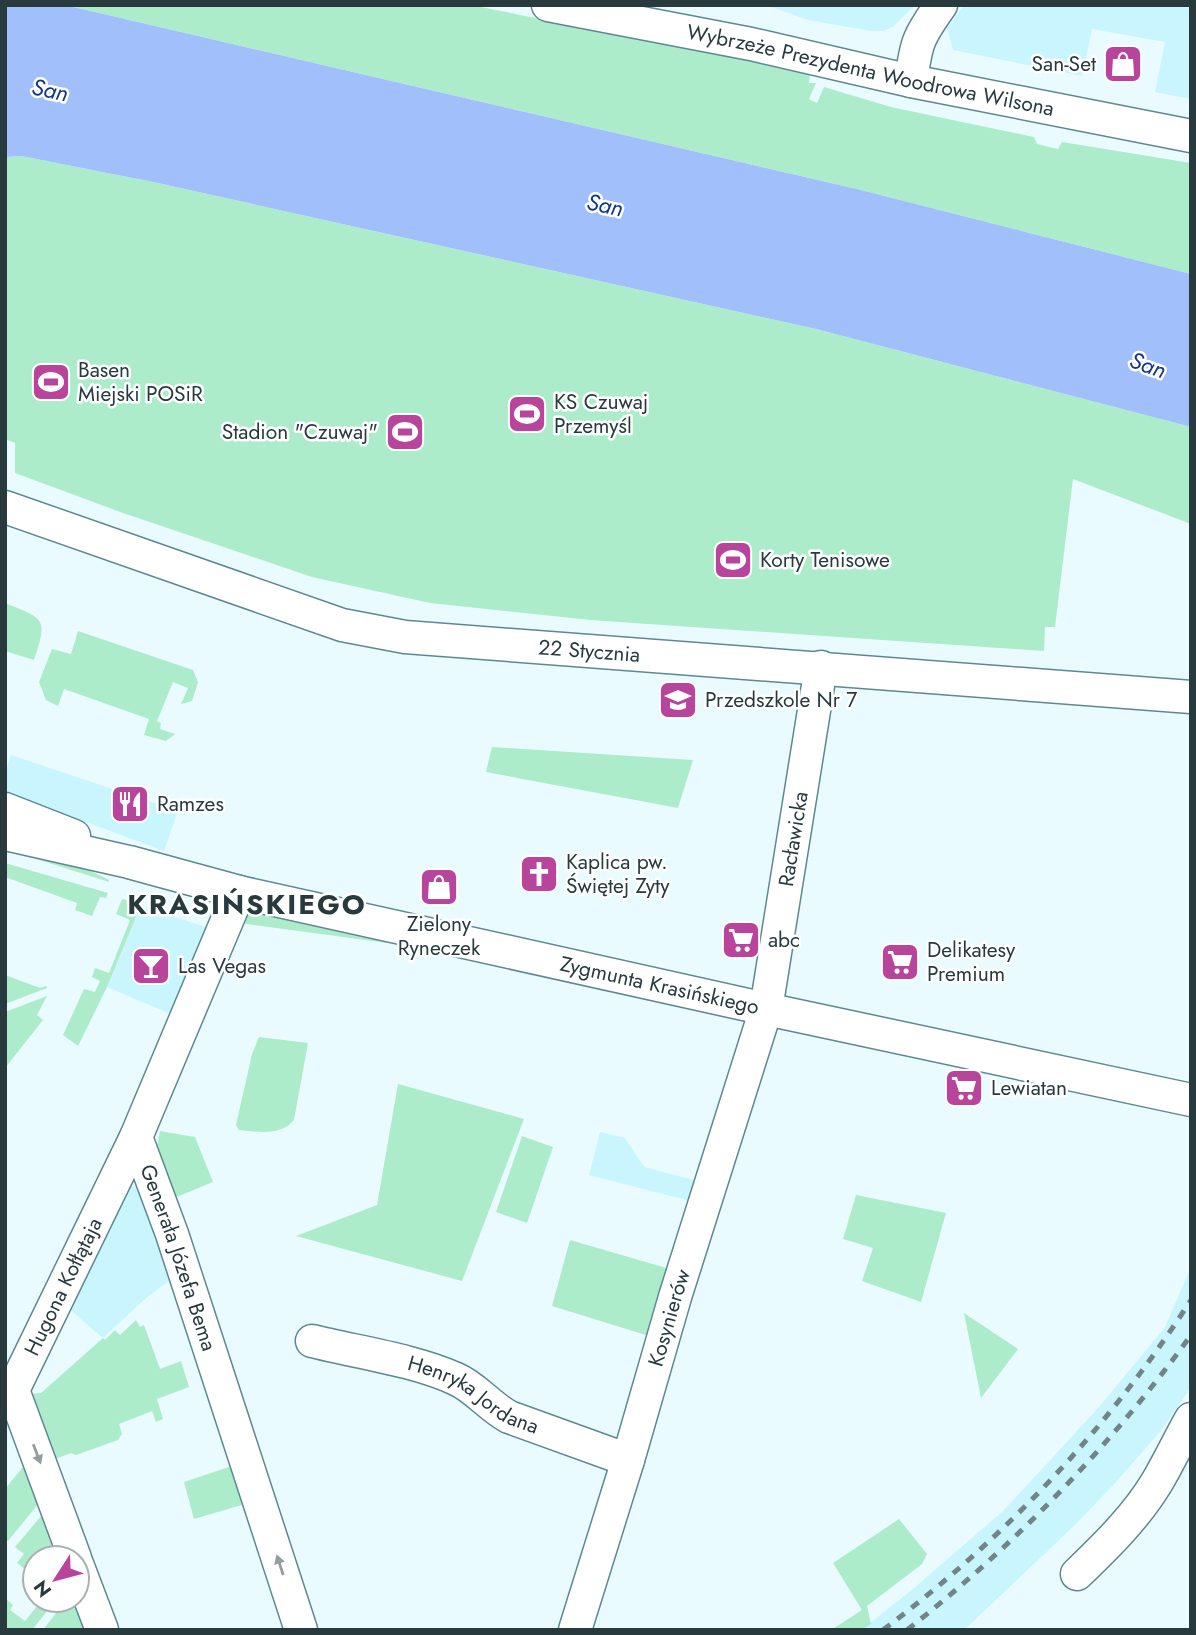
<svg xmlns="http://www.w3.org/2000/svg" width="1196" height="1635" viewBox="0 0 1196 1635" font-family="Jost,sans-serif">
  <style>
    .built { fill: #c9f5fe }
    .green { fill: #adeccb }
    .water { fill: #a1c0fb }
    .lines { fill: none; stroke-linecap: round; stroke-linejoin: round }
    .minor-casing { stroke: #5e8891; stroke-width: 35 }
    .minor { stroke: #fff; stroke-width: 32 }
    .rail { stroke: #728488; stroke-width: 5; stroke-dasharray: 9 9; stroke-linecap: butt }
    .oneway { fill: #949c9e }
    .labels { text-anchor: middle; stroke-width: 5; stroke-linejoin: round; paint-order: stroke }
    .poi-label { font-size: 21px; fill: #283a3e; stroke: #fff; text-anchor: start }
    .street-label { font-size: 21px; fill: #283a3e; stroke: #fff }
    .water-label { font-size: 23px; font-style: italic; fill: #13388a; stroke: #fff }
    .district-label { font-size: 28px; font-weight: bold; letter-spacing: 2px; fill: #283a3e; stroke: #fff }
  </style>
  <rect width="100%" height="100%" fill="#e9fbff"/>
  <path class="built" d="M 760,5 L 915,5 L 894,26 L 884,31 L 871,31 L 808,20 L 774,8 Z
    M 964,5 L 1191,5 L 1191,99 L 1155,92 L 1165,42 L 1092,29 L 1082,76 L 953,50 L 947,28 Z
    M 11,755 L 178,811 L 164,851 L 5,792 L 5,774 Z
    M 141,906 L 212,929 L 173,1015 L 107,987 Z
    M 600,1132 L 625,1138 L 644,1167 L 697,1181 L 690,1201 L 589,1175 Z
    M 141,1186 L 163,1242 L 160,1250 L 170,1280 L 145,1299 L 103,1338 L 68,1308 L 128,1187 Z
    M 1191,1267 L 1191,1387 L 1159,1433 L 1115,1483 L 1076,1524 L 964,1630 L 861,1630 L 913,1589 L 1003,1511 L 1100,1406 L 1165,1327 Z"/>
  <path class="green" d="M 65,5 L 471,5 L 810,73 L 809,83 L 816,83 L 809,99 L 817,103 L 824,87 L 891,107 L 1034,137 L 1037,144 L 1058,149 L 1062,142 L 1191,163 L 1191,274 L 861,190 Z
    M 21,156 L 153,182 L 816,329 L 1191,427 L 1191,524 L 1073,479 L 1055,627 L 1045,627 L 1044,651 L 590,620 L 430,603 L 312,577 L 123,513 L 15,473 L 15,443 L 5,439 L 5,157 Z
    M 5,603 C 45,619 48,618 34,660 L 5,651 Z
    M 78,631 L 193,670 L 198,682 L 192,701 L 181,704 L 188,688 L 173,682 L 157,721 L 161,723 L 160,729 L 175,734 L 166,741 L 144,735 L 149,719 L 64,689 L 58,706 L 46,700 L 39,682 L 52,649 L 71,654 Z
    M 492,747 L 693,760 L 678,808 L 486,772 Z
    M 5,849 L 81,866 L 109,880 L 109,882 Z
    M 5,863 L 108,893 L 106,898 L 100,897 L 92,916 L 75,910 L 77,903 L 5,877 Z
    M 122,899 L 142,903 L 107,987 L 78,1046 L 63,1035 L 84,989 L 95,992 L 100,981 L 92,977 L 95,968 L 109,973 L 130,920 L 116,914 Z
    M 257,911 L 262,911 L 395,944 L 240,923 L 244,916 Z
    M 5,975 L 40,988 L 46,986 L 47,988 L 5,1004 Z
    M 47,996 L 37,1015 L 43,1020 L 5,1068 L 5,1012 Z
    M 259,1037 L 308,1043 L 294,1120 C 281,1136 258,1132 239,1130 L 236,1125 L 252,1054 Z
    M 398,1084 L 524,1119 L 462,1281 L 296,1236 L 377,1205 Z
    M 160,1131 L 195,1137 L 213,1182 L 174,1198 L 157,1147 Z
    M 522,1136 L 553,1147 L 527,1223 L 496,1212 Z
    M 856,1195 L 946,1213 L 921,1302 L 862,1281 L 873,1248 L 843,1239 Z
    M 570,1240 L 670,1269 L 649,1336 L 552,1306 Z
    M 964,1313 L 1018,1349 L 981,1398 Z
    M 136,1320 L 140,1327 L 144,1325 L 160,1369 L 181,1361 L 189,1387 L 157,1399 L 163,1419 L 156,1422 L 152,1411 L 119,1424 L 122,1434 L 118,1440 L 76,1455 L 71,1453 L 55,1459 L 29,1394 L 41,1393 L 103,1338 L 105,1340 L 115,1330 L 120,1335 Z
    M 232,1466 L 245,1504 L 194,1519 L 184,1482 Z
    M 25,1467 L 39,1503 L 8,1541 L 5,1539 L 5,1489 L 22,1468 Z
    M 42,1515 L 56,1548 L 49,1558 L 35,1558 L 35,1576 L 31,1581 L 23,1575 L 26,1570 L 17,1563 L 24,1554 L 15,1547 Z
    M 899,1519 L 927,1554 L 922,1564 L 867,1606 L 871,1624 L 861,1630 L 831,1630 L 862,1610 L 833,1563 Z
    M 5,1598 L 13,1605 L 10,1610 L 25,1621 L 42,1600 L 56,1600 L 32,1630 L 5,1630 Z
    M 66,1600 L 75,1600 L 86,1630 L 43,1630 Z"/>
  <path class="water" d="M 5,5 L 65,5 L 861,190 L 1191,274 L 1191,427 L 816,329 L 153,182 L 21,156 L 5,157 Z"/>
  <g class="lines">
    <g class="minor-casing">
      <g id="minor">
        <path id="s1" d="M 548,5 L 751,44 L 911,81 L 1191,136"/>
        <path d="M 911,81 C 916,43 918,37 941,5"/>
        <path id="s2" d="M 5,507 L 342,625 L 405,637 L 1191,697"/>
        <path d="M 5,809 L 74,836"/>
        <path id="s3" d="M 5,834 L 129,862 L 239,892 L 766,1009 L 1191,1100"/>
        <path id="s4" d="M 136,1137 L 172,1234 L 301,1630"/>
        <path id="s5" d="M 312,1341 C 356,1352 415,1360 456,1379 C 475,1387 490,1407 509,1417 L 628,1460"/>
        <path id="s6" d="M 75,1558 L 13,1390 L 136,1137 L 239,892"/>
        <path d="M 77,1564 L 102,1630"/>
        <path d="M 1077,1574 C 1106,1546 1136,1517 1157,1482 C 1169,1462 1179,1440 1191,1419"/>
        <path id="s7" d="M 575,1630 L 628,1460 L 675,1297 L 766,1009 L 821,667"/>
      </g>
    </g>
    <use href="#minor" class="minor"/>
    <path class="rail" d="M 883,1630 C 1006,1537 1107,1430 1191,1300
      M 907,1630 C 1015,1545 1110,1447 1191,1335"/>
  </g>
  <defs><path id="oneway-solid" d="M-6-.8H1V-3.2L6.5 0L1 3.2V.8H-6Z" transform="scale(1.75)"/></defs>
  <g class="oneway">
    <use href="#oneway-solid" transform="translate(37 1454) rotate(69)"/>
    <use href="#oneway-solid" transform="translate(280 1565) rotate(-108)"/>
  </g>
  <defs>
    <g id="shop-square" transform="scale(2.0125)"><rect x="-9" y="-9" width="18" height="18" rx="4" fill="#b9449c" stroke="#fff"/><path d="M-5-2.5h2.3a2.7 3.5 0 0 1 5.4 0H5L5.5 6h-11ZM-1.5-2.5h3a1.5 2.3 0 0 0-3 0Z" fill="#fff"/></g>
    <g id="stadium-square" transform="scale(2.0125)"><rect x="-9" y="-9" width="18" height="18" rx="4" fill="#b9449c" stroke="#fff"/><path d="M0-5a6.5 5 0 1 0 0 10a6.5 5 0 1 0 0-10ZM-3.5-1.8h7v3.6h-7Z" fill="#fff"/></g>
    <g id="school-square" transform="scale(2.0125)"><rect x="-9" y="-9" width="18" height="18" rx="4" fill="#b9449c" stroke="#fff"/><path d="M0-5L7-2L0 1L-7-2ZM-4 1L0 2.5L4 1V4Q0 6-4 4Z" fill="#fff"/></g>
    <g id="restaurant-square" transform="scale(2.0125)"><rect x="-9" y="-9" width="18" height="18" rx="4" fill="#b9449c" stroke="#fff"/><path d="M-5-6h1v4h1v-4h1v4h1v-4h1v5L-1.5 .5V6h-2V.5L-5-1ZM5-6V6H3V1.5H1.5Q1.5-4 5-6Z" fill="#fff"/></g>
    <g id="church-square" transform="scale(2.0125)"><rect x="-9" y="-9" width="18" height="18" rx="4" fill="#b9449c" stroke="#fff"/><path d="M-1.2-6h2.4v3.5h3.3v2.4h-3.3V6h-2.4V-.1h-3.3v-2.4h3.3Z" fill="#fff"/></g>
    <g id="supermarket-square" transform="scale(2.0125)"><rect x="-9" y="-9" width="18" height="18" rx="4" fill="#b9449c" stroke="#fff"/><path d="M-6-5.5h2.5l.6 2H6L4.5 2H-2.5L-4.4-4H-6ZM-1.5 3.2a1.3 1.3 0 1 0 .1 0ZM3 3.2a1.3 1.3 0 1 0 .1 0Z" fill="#fff"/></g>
    <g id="bar-square" transform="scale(2.0125)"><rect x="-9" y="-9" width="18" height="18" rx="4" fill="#b9449c" stroke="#fff"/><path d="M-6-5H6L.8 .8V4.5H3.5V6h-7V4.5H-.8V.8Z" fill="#fff"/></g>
  </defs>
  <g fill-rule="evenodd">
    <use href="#shop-square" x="1123" y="64"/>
    <use href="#stadium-square" x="51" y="382"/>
    <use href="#stadium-square" x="527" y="414"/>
    <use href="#stadium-square" x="405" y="432"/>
    <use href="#stadium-square" x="733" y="560"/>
    <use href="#school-square" x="678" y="700"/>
    <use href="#restaurant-square" x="130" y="804"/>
    <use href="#church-square" x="539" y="874"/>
    <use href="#shop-square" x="439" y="887"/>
    <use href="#supermarket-square" x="741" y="940"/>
    <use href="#supermarket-square" x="900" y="962"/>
    <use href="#bar-square" x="151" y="966"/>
    <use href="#supermarket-square" x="964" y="1088"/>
  </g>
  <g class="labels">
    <g class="poi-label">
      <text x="1096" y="71" text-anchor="end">San-Set</text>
      <text x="78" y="377">Basen<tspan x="78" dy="24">Miejski POSiR</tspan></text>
      <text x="554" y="409">KS Czuwaj<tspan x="554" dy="24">Przemyśl</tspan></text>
      <text x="378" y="439" text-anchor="end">Stadion "Czuwaj"</text>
      <text x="760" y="567">Korty Tenisowe</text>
      <text x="705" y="707">Przedszkole Nr 7</text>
      <text x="157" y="811">Ramzes</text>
      <text x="566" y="869">Kaplica pw.<tspan x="566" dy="24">Świętej Zyty</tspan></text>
      <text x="439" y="931" text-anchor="middle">Zielony<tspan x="439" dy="24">Ryneczek</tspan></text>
      <text x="768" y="947">abc</text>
      <text x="927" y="957">Delikatesy<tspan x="927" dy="24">Premium</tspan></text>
      <text x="178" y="973">Las Vegas</text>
      <text x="991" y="1095">Lewiatan</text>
    </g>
    <g class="street-label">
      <text dy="7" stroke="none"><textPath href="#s1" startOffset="329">Wybrzeże Prezydenta Woodrowa Wilsona</textPath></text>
      <text dy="7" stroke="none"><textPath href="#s2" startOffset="606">22 Stycznia</textPath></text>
      <text dy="7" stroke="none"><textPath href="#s7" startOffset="822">Racławicka</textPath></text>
      <text dy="7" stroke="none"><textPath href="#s3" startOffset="672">Zygmunta Krasińskiego</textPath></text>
      <text dy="7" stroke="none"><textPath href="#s4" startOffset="128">Generała Józefa Bema</textPath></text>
      <text dy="7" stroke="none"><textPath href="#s6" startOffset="294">Hugona Kołłątaja</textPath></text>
      <text dy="7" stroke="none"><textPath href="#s7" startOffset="326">Kosynierów</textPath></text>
      <text dy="7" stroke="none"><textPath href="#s5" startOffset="172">Henryka Jordana</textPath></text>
    </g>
    <g class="water-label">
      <text transform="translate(50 90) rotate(12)" y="8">San</text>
      <text transform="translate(605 205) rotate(12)" y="8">San</text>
      <text transform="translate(1148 365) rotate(20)" y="8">San</text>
    </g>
    <g class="district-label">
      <text x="247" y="914">KRASIŃSKIEGO</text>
    </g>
  </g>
  <rect width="1196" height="1635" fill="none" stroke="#283a3e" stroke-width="14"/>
  <g transform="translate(56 1579) rotate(234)"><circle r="33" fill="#ffffff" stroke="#a9b0b2" stroke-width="2"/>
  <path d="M0-5L12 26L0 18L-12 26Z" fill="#b9449c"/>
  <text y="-10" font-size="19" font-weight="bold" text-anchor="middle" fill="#283a3e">N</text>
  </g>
</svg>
